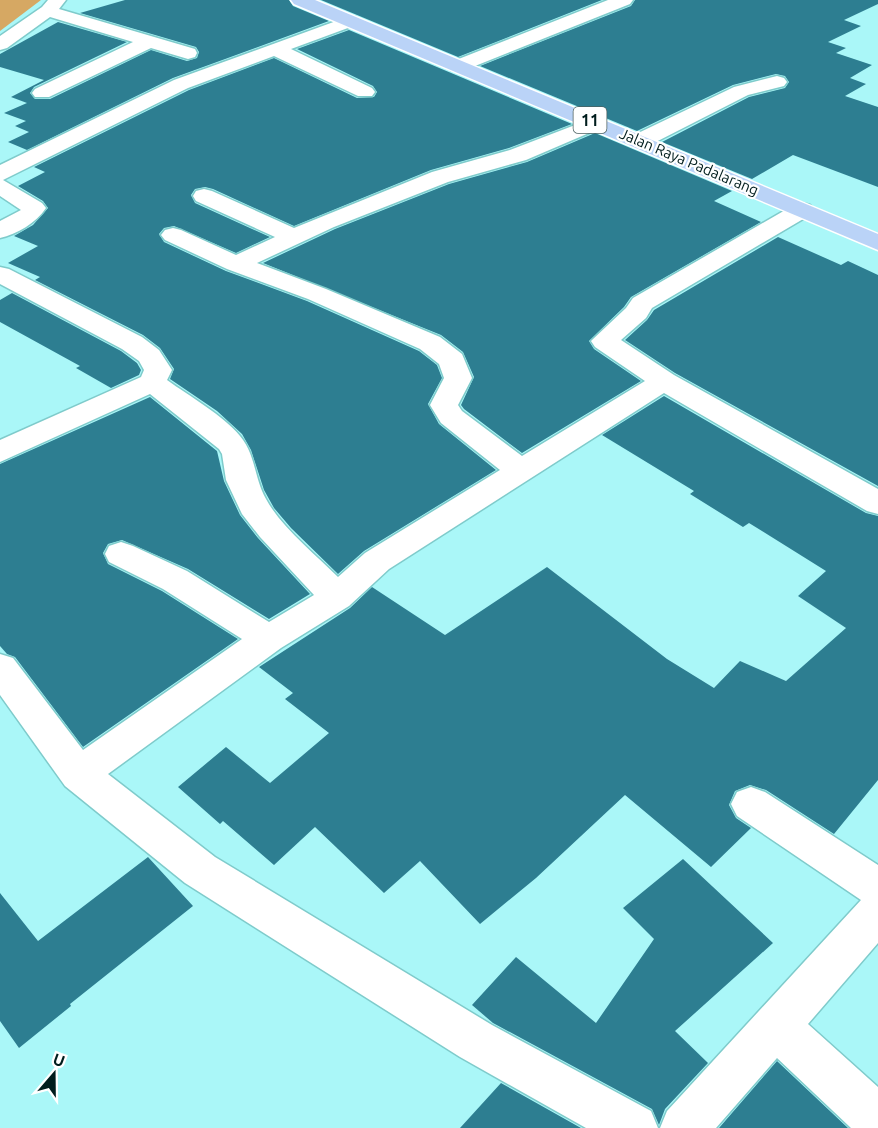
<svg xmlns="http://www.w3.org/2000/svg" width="878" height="1128" viewBox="0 0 878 1128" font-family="Ubuntu,sans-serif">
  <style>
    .forest { fill: #d6a863 }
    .building { fill: #2d7e91 }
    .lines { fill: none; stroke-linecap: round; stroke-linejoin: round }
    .minor-casing { stroke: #7fcbcb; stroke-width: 3 }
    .trunk-casing { stroke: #fff; stroke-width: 3 }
    .minor { fill: #fff; fill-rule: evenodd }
    .trunk { fill: #bad3f7; fill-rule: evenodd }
    .labels { text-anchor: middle; stroke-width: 4.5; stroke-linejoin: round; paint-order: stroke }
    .far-street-label { font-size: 15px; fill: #001d1d; stroke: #fff }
    .shield { fill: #fff; stroke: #4c6161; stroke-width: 1.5 }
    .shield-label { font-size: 16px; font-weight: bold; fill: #001d1d }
  </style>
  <rect width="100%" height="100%" fill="#aaf7f8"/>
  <path class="forest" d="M 0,0 L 41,0 L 0,31 Z"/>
  <path class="building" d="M 125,0 L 289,0 L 293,6 L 329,21 L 173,78 L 27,150 L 8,142 L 29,132 L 15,126 L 26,121 L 4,113 L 27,103 L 11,97 L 44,80 L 0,67 L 0,54 L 58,22 L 127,42 L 34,87 L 30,93 L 35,99 L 50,99 L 151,50 L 187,61 L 197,58 L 199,52 L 196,47 L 80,13 Z
    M 321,0 L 602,0 L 458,57 Z
    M 635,0 L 878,0 L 878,4 L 844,20 L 861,26 L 828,42 L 846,48 L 836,53 L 872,65 L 850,78 L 866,84 L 845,96 L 878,107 L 878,187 L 793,155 L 752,179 L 662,142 L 749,97 L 785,88 L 789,82 L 785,76 L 776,74 L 733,85 L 637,131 L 480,66 L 631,6 Z
    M 349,30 L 572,124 L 509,148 L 431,170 L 294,226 L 213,189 L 205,187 L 195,189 L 191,195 L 195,203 L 270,237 L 236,253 L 174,226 L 164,228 L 159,234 L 164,242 L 226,271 L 307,301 L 419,351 L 437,365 L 442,378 L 428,404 L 439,424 L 496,470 L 364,551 L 338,574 L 291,528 L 274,508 L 264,490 L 251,450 L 242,434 L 217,411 L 170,379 L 174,369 L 160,348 L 143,335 L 35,280 L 40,277 L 8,263 L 38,246 L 14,236 L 33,225 L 48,208 L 43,201 L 18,186 L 45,172 L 34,167 L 189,90 L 274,58 L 357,98 L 374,97 L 377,92 L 373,86 L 297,49 Z
    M 595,133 L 732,191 L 714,201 L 761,222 L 631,297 L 624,307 L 589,341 L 594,349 L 641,381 L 522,453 L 464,409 L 461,405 L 474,377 L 463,352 L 441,335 L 263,263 L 335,229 L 449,184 L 527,162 Z
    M 778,237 L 841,265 L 848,261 L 878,275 L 878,486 L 675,373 L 625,340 L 647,320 L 654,310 Z
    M 12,293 L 121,351 L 137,363 L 141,370 L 139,375 L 111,388 L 76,368 L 80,366 L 0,322 L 0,300 Z
    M 664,396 L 866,513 L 878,516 L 878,780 L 834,834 L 766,790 L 750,785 L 735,791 L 729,805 L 736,818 L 751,828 L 711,867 L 625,795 L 536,878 L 480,924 L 420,861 L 384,893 L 315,827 L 274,865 L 223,821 L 220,824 L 178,787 L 226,747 L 270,783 L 329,733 L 285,699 L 293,693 L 259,667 L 350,608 L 372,587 L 445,635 L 547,567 L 667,659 L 714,688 L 740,661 L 786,681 L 846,628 L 798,596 L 826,571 L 749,523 L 743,527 L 690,494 L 694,491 L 602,435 Z
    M 150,397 L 217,451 L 224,481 L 240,515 L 258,538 L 310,594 L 269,619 L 188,569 L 122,540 L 108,544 L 103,553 L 108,564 L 162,591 L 238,639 L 83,747 L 15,657 L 7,654 L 0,646 L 0,464 Z
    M 148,857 L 193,906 L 70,1004 L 71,1006 L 19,1048 L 0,1021 L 0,893 L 38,941 Z
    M 683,859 L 773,943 L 675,1031 L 708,1063 L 665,1109 L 659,1125 L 652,1109 L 493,1023 L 472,1005 L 516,957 L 596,1023 L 654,939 L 623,908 Z
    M 777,1061 L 848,1128 L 719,1128 Z
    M 501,1083 L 581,1128 L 460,1128 Z"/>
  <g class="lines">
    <g class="minor-casing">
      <path id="minor" d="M 48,0 L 66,0 L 59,9 L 195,49 L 197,53 L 195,57 L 188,59 L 151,48 L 49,97 L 35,97 L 32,93 L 35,89 L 133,42 L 50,17 L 7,48 L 0,50 L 0,36 L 42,7 Z
        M 608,0 L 633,0 L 630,4 L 465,70 L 451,70 L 448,66 L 451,62 Z
        M 350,16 L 356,17 L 359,21 L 356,25 L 291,49 L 372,88 L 375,92 L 372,96 L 358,96 L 274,56 L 188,88 L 3,180 L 42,203 L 46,208 C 36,223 17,234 0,238 L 0,221 L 21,210 L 0,196 L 0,165 L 174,80 Z
        M 777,76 L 784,78 L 787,82 L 784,86 L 748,95 L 648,146 L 640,147 L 632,146 L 629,141 L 632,136 L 734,87 Z
        M 596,117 L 603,119 L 606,123 L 603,127 L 526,160 L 448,182 L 334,227 L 257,263 L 326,289 L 440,337 L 462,354 L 472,378 L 458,405 L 462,411 L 522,456 L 645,381 L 595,347 L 591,341 L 626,308 L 633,298 L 794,205 L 802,203 L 810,205 L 814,210 L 810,215 L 652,308 L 646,318 L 621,340 L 674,375 L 878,489 L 878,514 L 867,511 L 664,393 L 389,569 L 349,606 L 281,648 L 108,774 L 215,857 L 492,1025 L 651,1111 L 658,1128 L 586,1128 L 460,1057 L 185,883 L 65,786 L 0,695 L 0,654 L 13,658 L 83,750 L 242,639 L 163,589 L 109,562 L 105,554 L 109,546 L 121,542 L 133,546 L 187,571 L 269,622 L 314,595 L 260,537 L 242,514 L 226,480 L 222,454 L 219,449 L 150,394 L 0,462 L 0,440 L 141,377 L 144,370 L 139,361 L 122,349 L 0,284 L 0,267 L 9,269 L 142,337 L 159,350 L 172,370 L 167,380 C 189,396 223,415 240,436 C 256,455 254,478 266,499 C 281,527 315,554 338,577 L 365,553 L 500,470 L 441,423 L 430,405 L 444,378 L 439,364 L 420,349 L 308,299 L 227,269 L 165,240 L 161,235 L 165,230 L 173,228 L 181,230 L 236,255 L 275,237 L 196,201 L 193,196 L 196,191 L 204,189 L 212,191 L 294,228 L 432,172 L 510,150 Z
        M 751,787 L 765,792 L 878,865 L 878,943 L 808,1024 L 878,1087 L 878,1128 L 851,1128 L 777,1058 L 716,1128 L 660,1128 L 667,1111 L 861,900 L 737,816 L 731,804 L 737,792 Z"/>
    </g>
    <g class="trunk-casing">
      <path id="trunk" d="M 291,0 L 315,0 L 878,234 L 878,250 L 294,4 Z"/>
    </g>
    <use href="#minor" class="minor"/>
    <use href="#trunk" class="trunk"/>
  </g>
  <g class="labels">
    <g class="far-street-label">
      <text transform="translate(689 162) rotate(23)" y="5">Jalan Raya Padalarang</text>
    </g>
    <rect class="shield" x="573.5" y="107" width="33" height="26" rx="4.5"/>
    <g class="shield-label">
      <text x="590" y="126">11</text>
    </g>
  </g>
  <g transform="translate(54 1074) rotate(20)" stroke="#ffffff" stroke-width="4.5" paint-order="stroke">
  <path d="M0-4.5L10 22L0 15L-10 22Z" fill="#001d1d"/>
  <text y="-9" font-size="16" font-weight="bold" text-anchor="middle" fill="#001d1d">U</text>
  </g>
</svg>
